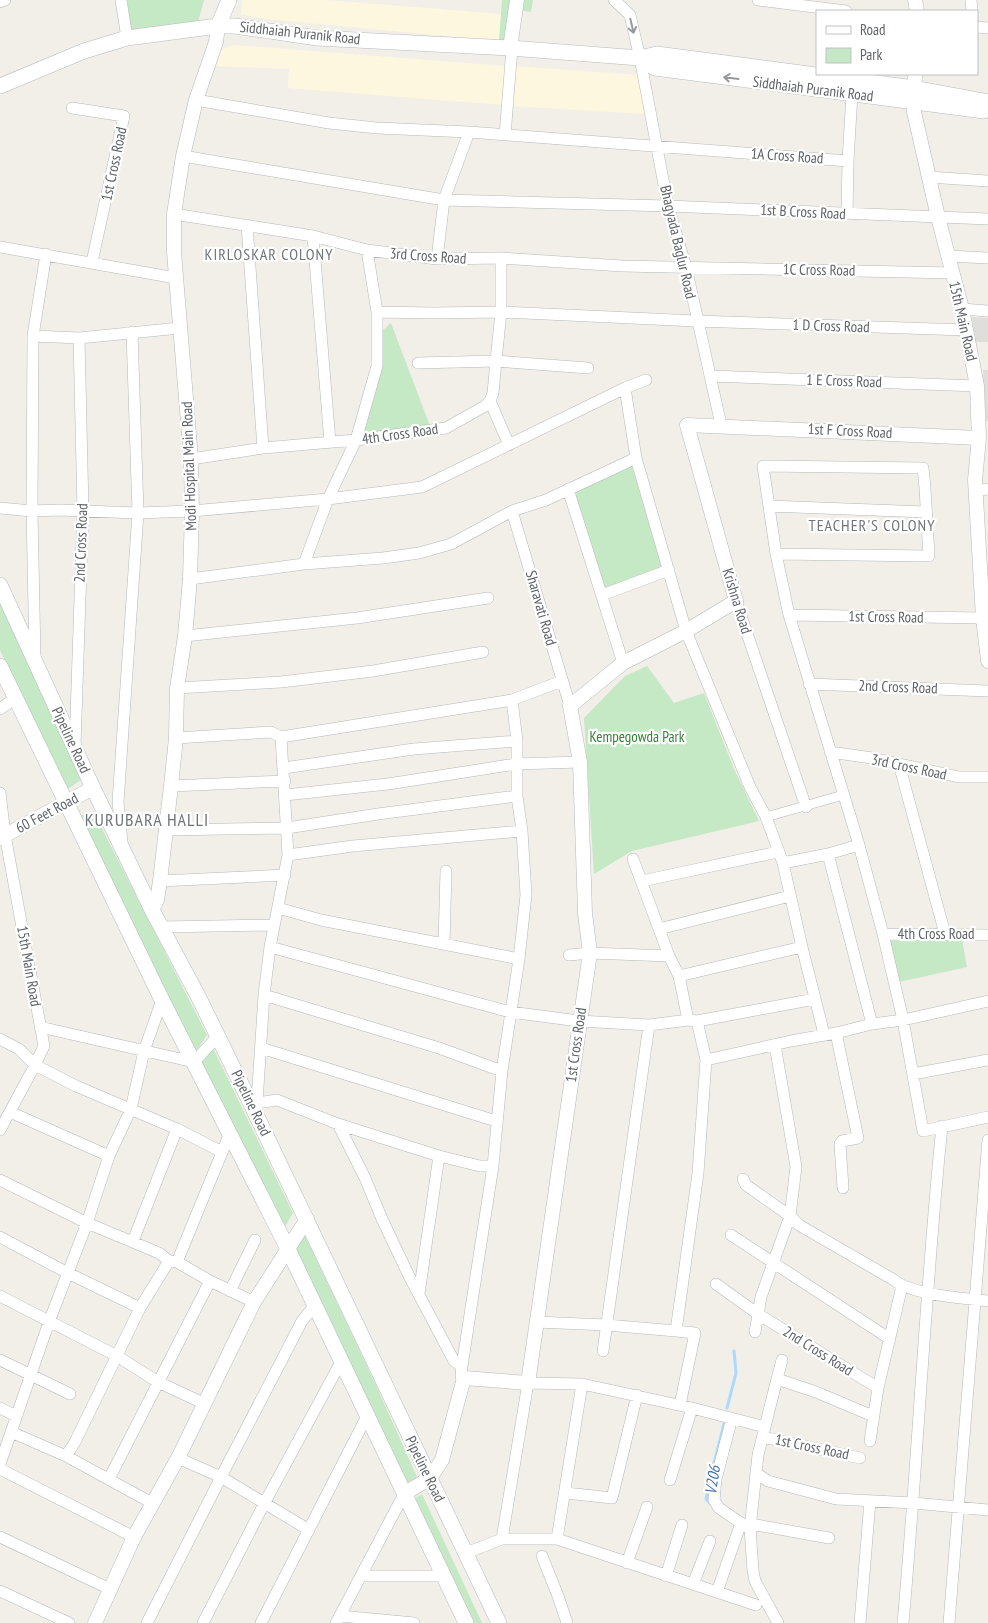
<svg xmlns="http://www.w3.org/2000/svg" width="988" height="1623" viewBox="0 0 988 1623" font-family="'PT Sans Narrow',sans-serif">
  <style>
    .commercial { fill: #fef7e0 }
    .industrial { fill: #e0deda }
    .green { fill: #c5e8c5 }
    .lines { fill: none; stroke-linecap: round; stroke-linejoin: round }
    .stream { stroke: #aadaff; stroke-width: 3 }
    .pedestrian-casing { stroke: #b5b8bc; stroke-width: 10 }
    .minor-casing { stroke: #b5b8bc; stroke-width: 12 }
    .tertiary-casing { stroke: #b5b8bc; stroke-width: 15 }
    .secondary-casing { stroke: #b6babf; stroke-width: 16 }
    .pedestrian { stroke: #fff; stroke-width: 9 }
    .minor { stroke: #fff; stroke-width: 11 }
    .tertiary { stroke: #fff; stroke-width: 14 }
    .secondary { stroke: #fff; stroke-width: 15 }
    .oneway { stroke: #979a9d }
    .labels { text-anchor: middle; stroke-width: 4.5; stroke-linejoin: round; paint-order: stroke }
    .street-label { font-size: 15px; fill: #5f6368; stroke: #fff }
    .park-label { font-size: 15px; fill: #348238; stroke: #fff }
    .neighbourhood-label { font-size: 16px; letter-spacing: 1px; fill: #70757a; stroke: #fff }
    .water-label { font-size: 16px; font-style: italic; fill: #4174aa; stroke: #fff }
    .quarter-label { font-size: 18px; letter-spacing: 1px; fill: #70757a; stroke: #fff }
  </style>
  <rect width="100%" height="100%" fill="#f1efe8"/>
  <path class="commercial" d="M 242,0 L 326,0 L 501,14 L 499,41 L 266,19 L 241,14 Z
    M 233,45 L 505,66 L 503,105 L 288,88 L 289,69 L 214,66 L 221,50 Z
    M 513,66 L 640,75 L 647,114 L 511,106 Z"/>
  <path class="industrial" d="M 972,317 L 988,318 L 988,342 L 975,342 Z
    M 983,370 L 988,370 L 988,421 L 986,421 Z"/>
  <path class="green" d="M 127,0 L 204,0 L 198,22 L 131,31 Z
    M 502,0 L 514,0 L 507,41 L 499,41 Z
    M 520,0 L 533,0 L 531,12 L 518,10 Z
    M 391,323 L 430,426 L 361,434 L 382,331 Z
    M 631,463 L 663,571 L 605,593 L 572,490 Z
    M 0,600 L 84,778 L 66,790 L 0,650 Z
    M 647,666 L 674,703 L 704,693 L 734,769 L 759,821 L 632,851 L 594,874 L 584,718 L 625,676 Z
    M 93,811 L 207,1035 L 194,1055 L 80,816 Z
    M 962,940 L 967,967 L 899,982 L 890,941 Z
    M 212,1046 L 293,1213 L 283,1230 L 198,1063 Z
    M 302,1229 L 375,1383 L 417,1477 L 405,1484 L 293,1247 Z
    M 422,1494 L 482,1623 L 472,1623 L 414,1499 Z"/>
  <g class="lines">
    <path class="stream" d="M 727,1408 L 736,1373 L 734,1351
      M 713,1467 L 724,1424
      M 711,1478 L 706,1499 L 711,1504"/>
    <g class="pedestrian-casing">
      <path id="pedestrian" d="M 766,817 L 843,795"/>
    </g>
    <g class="minor-casing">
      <path id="minor" d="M 121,0 L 127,38
        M 614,0 L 630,15 L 640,58 L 668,206 L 686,267 L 721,425
        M 758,0 L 846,11
        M 971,0 L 972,11
        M 0,2 L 5,0
        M 977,27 L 988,28
        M 852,94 L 848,161 L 469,132 L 444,200 L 668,206 L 988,219
        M 196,100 L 329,123 L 377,128 L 469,132
        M 72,108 L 124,116 L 92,262
        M 505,135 L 512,48
        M 183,156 L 444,200 L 437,259
        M 928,177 L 988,181
        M 174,214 L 313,236 L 367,250 L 437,259 L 501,258 L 622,266 L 953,273
        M 847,214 L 848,161
        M 247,225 L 263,448
        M 313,236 L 330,442
        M 0,247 L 176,278
        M 367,250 L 377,312 L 433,313 L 501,312 L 696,321 L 966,330
        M 948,256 L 988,258
        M 962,309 L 988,311
        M 33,336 L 46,254
        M 418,363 L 496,361 L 588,368
        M 711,376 L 977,386
        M 625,388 L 646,380
        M 490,401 L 509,445
        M 191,459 L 263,448 L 356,440 L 446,428 L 485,406 L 490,401 L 493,393 L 496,361 L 501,312 L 501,258
        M 568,489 L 623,663
        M 976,491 L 988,489
        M 769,506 L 925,512
        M 0,508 L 32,511 L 59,510 L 138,513 L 192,511 L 328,499 L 422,487 L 625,388 L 636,458 L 686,631 L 750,787 L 766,817 L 783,863 L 802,947 L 824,1034
        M 512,511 L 570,706
        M 776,554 L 929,556 L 925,488 L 923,468 L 763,466 L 776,554 L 789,615 L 859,845 L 883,934 L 903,1020 L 923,1131 L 988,1117
        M 304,564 L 383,558 L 419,553 L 451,544 L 512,511 L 546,500 L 636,458
        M 190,579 L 304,564 L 328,499 L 356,440 L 377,366 L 377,312
        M 602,595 L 669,570
        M 736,601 L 806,807
        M 789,615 L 983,618
        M 185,636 L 357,618 L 488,598
        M 35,658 L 32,511 L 33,336 L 79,338 L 180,328
        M 809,684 L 988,691
        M 177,688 L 281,682 L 373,671 L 483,652
        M 0,709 L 15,698
        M 176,738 L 271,732 L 281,737 L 512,700 L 562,681
        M 75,746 L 83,510 L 79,338
        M 830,752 L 872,758 L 959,777 L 988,777
        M 899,764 L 945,934
        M 284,768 L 414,749 L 517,741
        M 171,786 L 285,781
        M 0,793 L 5,835 L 44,1046 L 35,1065 L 0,1130
        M 285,795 L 388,784 L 516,764 L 580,762
        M 166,830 L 287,828 L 378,814 L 517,796
        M 122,842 L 118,802 L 138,513 L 132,332
        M 828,854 L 872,1024
        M 288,855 L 353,846 L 522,831
        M 633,859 L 669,956 L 679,976 L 688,1020 L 697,1021 L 706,1060
        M 783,863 L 828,854 L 859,845
        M 160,881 L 285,875
        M 642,881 L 778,852
        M 278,908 L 321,920 L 519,959
        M 161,927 L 273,925
        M 659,929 L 790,896
        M 883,934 L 988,935
        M 444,944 L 446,871
        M 270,947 L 510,1012 L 579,1021 L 649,1025 L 688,1020
        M 569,955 L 590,953 L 669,956
        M 679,976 L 802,947
        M 264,995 L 439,1048 L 502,1071
        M 697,1021 L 815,999
        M 40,1027 L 194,1062 L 218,1036
        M 836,1033 L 858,1138 L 842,1141 L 840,1144 L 843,1188
        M 0,1039 L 19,1049 L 35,1065 L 76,1086 L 177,1129 L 222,1152
        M 261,1048 L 496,1121
        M 913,1074 L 988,1060
        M 257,1102 L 264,995 L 270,947 L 288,855 L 281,737
        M 251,1104 L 277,1100 L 338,1124 L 439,1156 L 480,1166 L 493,1166
        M 10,1112 L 109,1156
        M 338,1124 L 365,1178 L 382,1219 L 409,1276 L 454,1361 L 462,1366
        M 743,1179 L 746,1185 L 790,1216 L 799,1225 L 894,1280 C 912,1295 963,1298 988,1301
        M 0,1180 L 87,1223 L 159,1253 L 169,1261 L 140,1308 L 75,1442 L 66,1456 L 152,1503
        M 731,1235 L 890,1339
        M 0,1237 L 68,1273 L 140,1308
        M 133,1241 L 177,1129
        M 170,1261 L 177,1262 L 210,1281 L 254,1302
        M 177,1262 L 230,1133
        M 716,1284 L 758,1314 L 878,1388
        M 230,1291 L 255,1240
        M 419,1294 L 439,1156
        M 0,1296 L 117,1356 L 158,1382 L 203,1403
        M 536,1322 L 607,1325 L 676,1331 L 698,1173 L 706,1060 L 791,1041 L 836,1033 L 872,1024 L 903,1020 L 988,1001
        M 676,1331 L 695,1333 L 680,1405
        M 755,1332 L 761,1297 L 790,1216 L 796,1167 L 775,1045
        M 603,1351 L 649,1025
        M 0,1360 L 70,1394
        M 464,1378 L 461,1376 L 462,1366 L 493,1166 L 502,1071 L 519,959 L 526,895 L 522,831 L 517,796 L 517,741 L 512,700
        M 777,1379 L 782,1360
        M 0,1408 L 16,1416
        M 873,1416 L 816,1392 L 777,1379 L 758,1455 L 756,1473 L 768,1481 L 836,1499 L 914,1503 L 988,1510
        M 732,1418 L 716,1479 L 714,1500 L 719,1508 L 751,1530
        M 11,1432 L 66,1456
        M 763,1437 L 860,1458
        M 870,1441 L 878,1388 L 902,1286
        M 178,1458 L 221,1477 L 309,1530
        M 0,1464 L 49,1322 L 87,1223 L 109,1156 L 131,1109 L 144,1051 L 162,1000
        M 0,1469 L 134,1537
        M 756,1473 L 750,1528 L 753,1571 L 755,1581 L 778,1623
        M 109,1479 L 210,1281
        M 670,1480 L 692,1408
        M 566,1493 L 612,1498 L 637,1395
        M 751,1524 L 829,1538
        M 0,1537 L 110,1589
        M 502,1539 L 557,1539 L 756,1605
        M 557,1539 L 582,1384
        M 466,1553 L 502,1539 L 528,1383 L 582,1384 L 692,1408 L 765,1427
        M 542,1556 L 558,1596 L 567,1623
        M 627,1563 L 647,1507
        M 361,1576 L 445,1576
        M 666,1576 L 682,1525
        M 693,1584 L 710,1541
        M 0,1591 L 69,1623
        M 717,1592 L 741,1523
        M 340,1616 L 414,1623
        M 147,1623 L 221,1477 L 302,1321 L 315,1305
        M 203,1623 L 265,1502 L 342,1360
        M 261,1623 L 368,1414
        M 336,1623 L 404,1494
        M 860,1623 L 870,1501
        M 903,1623 C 918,1458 925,1291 942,1126
        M 949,1623 L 988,1140"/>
    </g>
    <g class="tertiary-casing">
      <path id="tertiary" d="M 915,0 L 917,11
        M 510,48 L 517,0
        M 915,74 L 914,112 L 938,217 L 962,309 L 977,386 L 979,438 L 975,480 L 983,618 L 988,661
        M 0,838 L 93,788
        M 152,910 L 157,900 L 160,881 L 171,786 L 176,738 L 177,688 L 185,636 L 190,579 L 192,511 L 191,459 L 174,252 L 174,214 L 183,156 L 196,100 L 216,42 L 218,26
        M 404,1494 L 430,1478 L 442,1460 L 464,1378 L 528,1383 L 590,953 L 585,913 L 580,762 L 570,706 L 623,663 L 686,631 L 736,601 L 687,425 L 979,438
        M 95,1623 L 134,1537 L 178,1458 L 254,1302 L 307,1219"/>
    </g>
    <g class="secondary-casing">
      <path id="secondary" d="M 218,26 L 229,0
        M 640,58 L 655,68 L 984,111
        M 0,86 L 84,51 L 127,38 L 218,26 L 235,26 L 317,38 L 510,48 L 640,58 L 657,54 L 914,88 L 988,102
        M 0,585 L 93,788 L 152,910 L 199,998 L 251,1104 L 499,1623
        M 0,666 L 162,1000 L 288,1249 L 466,1623"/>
    </g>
    <use href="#pedestrian" class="pedestrian"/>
    <use href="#minor" class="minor"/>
    <use href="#tertiary" class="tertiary"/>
    <use href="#secondary" class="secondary"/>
  </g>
  <defs><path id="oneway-shaft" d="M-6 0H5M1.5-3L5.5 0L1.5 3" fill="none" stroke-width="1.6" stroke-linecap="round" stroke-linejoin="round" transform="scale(1.25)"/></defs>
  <g class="oneway">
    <use href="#oneway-shaft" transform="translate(632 26) rotate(77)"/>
    <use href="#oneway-shaft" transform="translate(731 78) rotate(-173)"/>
  </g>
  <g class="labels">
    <g class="street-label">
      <text transform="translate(300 33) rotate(6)" y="5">Siddhaiah Puranik Road</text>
      <text transform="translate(813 89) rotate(7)" y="5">Siddhaiah Puranik Road</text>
      <text transform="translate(787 156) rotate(4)" y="5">1A Cross Road</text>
      <text transform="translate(114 164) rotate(-78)" y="5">1st Cross Road</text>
      <text transform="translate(803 212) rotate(3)" y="5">1st B Cross Road</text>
      <text transform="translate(678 242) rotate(77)" y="5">Bhagyada Baglur Road</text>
      <text transform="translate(428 256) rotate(4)" y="5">3rd Cross Road</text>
      <text transform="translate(819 270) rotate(1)" y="5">1C Cross Road</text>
      <text transform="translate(963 321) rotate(77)" y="5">15th Main Road</text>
      <text transform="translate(831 326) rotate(2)" y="5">1 D Cross Road</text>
      <text transform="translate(844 381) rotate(2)" y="5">1 E Cross Road</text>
      <text transform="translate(850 431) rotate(3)" y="5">1st F Cross Road</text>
      <text transform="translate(400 434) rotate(-8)" y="5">4th Cross Road</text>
      <text transform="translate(189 466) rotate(-92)" y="5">Modi Hospital Main Road</text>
      <text transform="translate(81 543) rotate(-88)" y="5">2nd Cross Road</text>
      <text transform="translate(737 601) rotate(73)" y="5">Krishna Road</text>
      <text transform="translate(541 608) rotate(74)" y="5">Sharavati Road</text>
      <text transform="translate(886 617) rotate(1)" y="5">1st Cross Road</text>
      <text transform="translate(898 687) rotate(2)" y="5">2nd Cross Road</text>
      <text transform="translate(71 740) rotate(65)" y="5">Pipeline Road</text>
      <text transform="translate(909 767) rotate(12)" y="5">3rd Cross Road</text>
      <text transform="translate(47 813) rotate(-28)" y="5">60 Feet Road</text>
      <text x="936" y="939">4th Cross Road</text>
      <text transform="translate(29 966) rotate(80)" y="5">15th Main Road</text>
      <text transform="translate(576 1045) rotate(-82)" y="5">1st Cross Road</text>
      <text transform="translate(251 1103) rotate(64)" y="5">Pipeline Road</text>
      <text transform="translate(818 1351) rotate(32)" y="5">2nd Cross Road</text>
      <text transform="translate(812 1447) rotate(12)" y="5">1st Cross Road</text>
      <text transform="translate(425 1469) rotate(64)" y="5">Pipeline Road</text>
    </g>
    <g class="park-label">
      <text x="637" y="742">Kempegowda Park</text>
    </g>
    <g class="neighbourhood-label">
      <text x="269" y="260">KIRLOSKAR COLONY</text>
      <text x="872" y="531">TEACHER'S COLONY</text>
    </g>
    <g class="water-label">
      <text transform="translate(712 1480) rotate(-81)" y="6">V206</text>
    </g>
    <g class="quarter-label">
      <text x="147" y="826">KURUBARA HALLI</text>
    </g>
  </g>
  <rect x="816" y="10" width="162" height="65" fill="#ffffff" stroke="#bfc1c3"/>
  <rect x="826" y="26" width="25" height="8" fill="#ffffff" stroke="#bfc1c3"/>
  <text x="860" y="35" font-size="15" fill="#5f6368">Road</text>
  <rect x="826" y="48" width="25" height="15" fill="#c5e8c5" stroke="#bfc1c3"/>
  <text x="860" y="60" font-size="15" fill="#5f6368">Park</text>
</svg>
